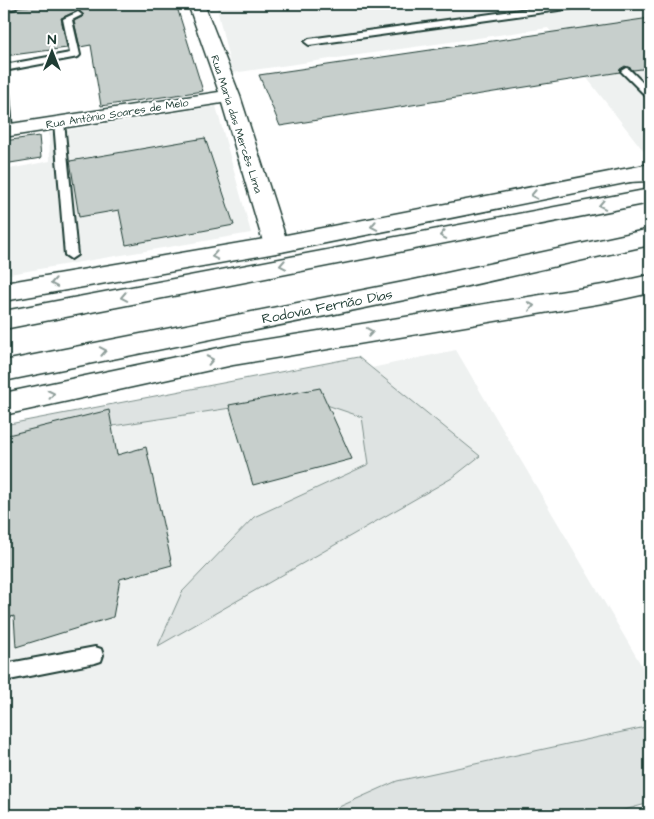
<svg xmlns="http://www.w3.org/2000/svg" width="654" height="819" viewBox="0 0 654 819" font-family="'Architects Daughter',sans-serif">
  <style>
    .built { fill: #eef1f0 }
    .green { fill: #dee3e2; stroke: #7e908b }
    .building { fill: #c7cfcc; stroke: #1f3d34 }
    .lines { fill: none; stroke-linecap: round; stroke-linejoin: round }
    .lane-casing { stroke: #1f3d34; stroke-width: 4 }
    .street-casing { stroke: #1f3d34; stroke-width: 3 }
    .secondary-casing { stroke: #1f3d34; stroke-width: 3 }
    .highway-casing { stroke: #1f3d34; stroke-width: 3 }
    .lane { fill: #fff; fill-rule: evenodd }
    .street { fill: #fff; fill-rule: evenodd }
    .secondary { fill: #fff; fill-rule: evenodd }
    .highway { fill: #fff; fill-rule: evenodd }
    .oneway { stroke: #8f9e9a }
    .labels { text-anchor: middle; stroke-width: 4; stroke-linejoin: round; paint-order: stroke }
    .far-street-label { font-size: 11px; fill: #1f3d34; stroke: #fff }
    .street-label { font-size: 14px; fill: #1f3d34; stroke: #fff }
  </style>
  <rect width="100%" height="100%" fill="#fff"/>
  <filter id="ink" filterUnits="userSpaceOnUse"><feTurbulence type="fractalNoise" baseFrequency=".02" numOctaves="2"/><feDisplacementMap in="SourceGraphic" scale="10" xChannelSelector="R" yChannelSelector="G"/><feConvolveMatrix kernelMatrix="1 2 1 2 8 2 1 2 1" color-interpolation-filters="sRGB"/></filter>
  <g filter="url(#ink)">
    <path class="built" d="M 216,4 L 650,4 L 650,154 L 646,154 L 548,28 L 232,73 Z
      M 216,106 L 251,233 L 4,275 L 4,170 L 50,161 L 49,133 Z
      M 456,350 L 650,680 L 650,762 L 501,815 L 4,815 L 4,446 Z"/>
    <path class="green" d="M 358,357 L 480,456 L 452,478 L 158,646 L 182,592 L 254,517 L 369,464 L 362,417 L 303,397 L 93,429 L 4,460 L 4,425 Z
      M 650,726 L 650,803 L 606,815 L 321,815 L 397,781 Z"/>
    <path class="building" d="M 48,4 L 176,4 L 203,91 L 101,106 L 91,45 L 80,47 L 74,21 L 84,16 L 79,10 L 61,18 L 67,48 L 4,56 L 4,12 L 16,10 L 18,7 Z
      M 650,18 L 650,68 L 633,70 L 625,66 L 620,69 L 620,72 L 280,126 L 259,75 Z
      M 39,136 L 41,158 L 4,164 L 4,141 Z
      M 205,138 L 234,225 L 126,245 L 119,210 L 79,217 L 70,161 Z
      M 320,388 L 352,459 L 253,485 L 229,405 Z
      M 109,410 L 117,455 L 146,447 L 172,565 L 120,579 L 113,617 L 16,647 L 14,616 L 4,619 L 4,436 Z"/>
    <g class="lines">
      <g class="lane-casing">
        <path id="lane" d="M 564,4 L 584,4 L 580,7 L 309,45 L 305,42 L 309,39 Z
          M 78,12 L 82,15 L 72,20 L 80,55 L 78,57 L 4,71 L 4,65 L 70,53 L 63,19 Z
          M 626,68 L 629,69 L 650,90 L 650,98 L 647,97 L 621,71 Z
          M 4,90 L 9,93 L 12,130 L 7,133 L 4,132 Z
          M 59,119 L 64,122 L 77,255 L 71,259 L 65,255 L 54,122 Z
          M 95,647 L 101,649 L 103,655 L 101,661 L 95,663 L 4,681 L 4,664 Z"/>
      </g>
      <g class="street-casing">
        <path id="street" d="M 4,4 L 18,4 L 16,8 L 4,10 Z
          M 188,4 L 204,4 L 240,96 L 288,245 L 284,251 L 276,253 L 268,251 L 264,245 L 222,103 L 4,137 L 4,125 L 219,92 Z"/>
      </g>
      <g class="secondary-casing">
        <path id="secondary" d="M 650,164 L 650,178 L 276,253 L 4,301 L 4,283 L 276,237 Z
          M 650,275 L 650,293 L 609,302 L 233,365 L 4,415 L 4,393 L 233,345 L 609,284 Z"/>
      </g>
      <g class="highway-casing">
        <path id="highway" d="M 650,167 L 650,181 L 627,182 L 619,180 L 616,175 L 619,170 Z
          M 650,189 L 650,203 L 4,329 L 4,311 Z
          M 650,229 L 650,245 L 414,298 L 4,381 L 4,361 L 414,280 Z"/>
      </g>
      <use href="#lane" class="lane"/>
      <use href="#street" class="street"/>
      <use href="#secondary" class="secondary"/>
      <use href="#highway" class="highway"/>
    </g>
    <defs><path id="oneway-chevron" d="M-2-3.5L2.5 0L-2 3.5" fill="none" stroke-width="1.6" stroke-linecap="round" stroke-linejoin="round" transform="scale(1.25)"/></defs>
    <g class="oneway">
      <use href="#oneway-chevron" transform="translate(534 195) rotate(169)"/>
      <use href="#oneway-chevron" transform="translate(602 205) rotate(169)"/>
      <use href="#oneway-chevron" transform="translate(374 226) rotate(169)"/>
      <use href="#oneway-chevron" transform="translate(443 235) rotate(169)"/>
      <use href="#oneway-chevron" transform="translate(215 256) rotate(170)"/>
      <use href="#oneway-chevron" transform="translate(283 265) rotate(169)"/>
      <use href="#oneway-chevron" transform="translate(54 283) rotate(170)"/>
      <use href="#oneway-chevron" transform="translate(124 297) rotate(169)"/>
      <use href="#oneway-chevron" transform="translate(531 306) rotate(-9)"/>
      <use href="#oneway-chevron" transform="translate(370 332) rotate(-9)"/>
      <use href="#oneway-chevron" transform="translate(103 351) rotate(-11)"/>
      <use href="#oneway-chevron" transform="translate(210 360) rotate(-12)"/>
      <use href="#oneway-chevron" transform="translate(51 394) rotate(-12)"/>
    </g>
  </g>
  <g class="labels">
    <g class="far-street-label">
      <text transform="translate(117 113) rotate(-9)" y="4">Rua Antônio Soares de Melo</text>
      <text transform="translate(237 124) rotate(72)" y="4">Rua Maria das Mercês Lima</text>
    </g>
    <g class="street-label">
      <text transform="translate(327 306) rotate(-11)" y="5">Rodovia Fernão Dias</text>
    </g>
  </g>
  <rect width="654" height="819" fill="none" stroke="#fff" stroke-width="20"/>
  <rect x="10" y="10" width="634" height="799" fill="none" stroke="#1f3d34" stroke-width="2" filter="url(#ink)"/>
  <g transform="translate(52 52)" stroke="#ffffff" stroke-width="4" paint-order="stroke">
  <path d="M0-4L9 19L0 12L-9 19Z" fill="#1f3d34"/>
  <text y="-8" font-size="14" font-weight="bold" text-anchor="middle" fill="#1f3d34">N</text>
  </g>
</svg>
